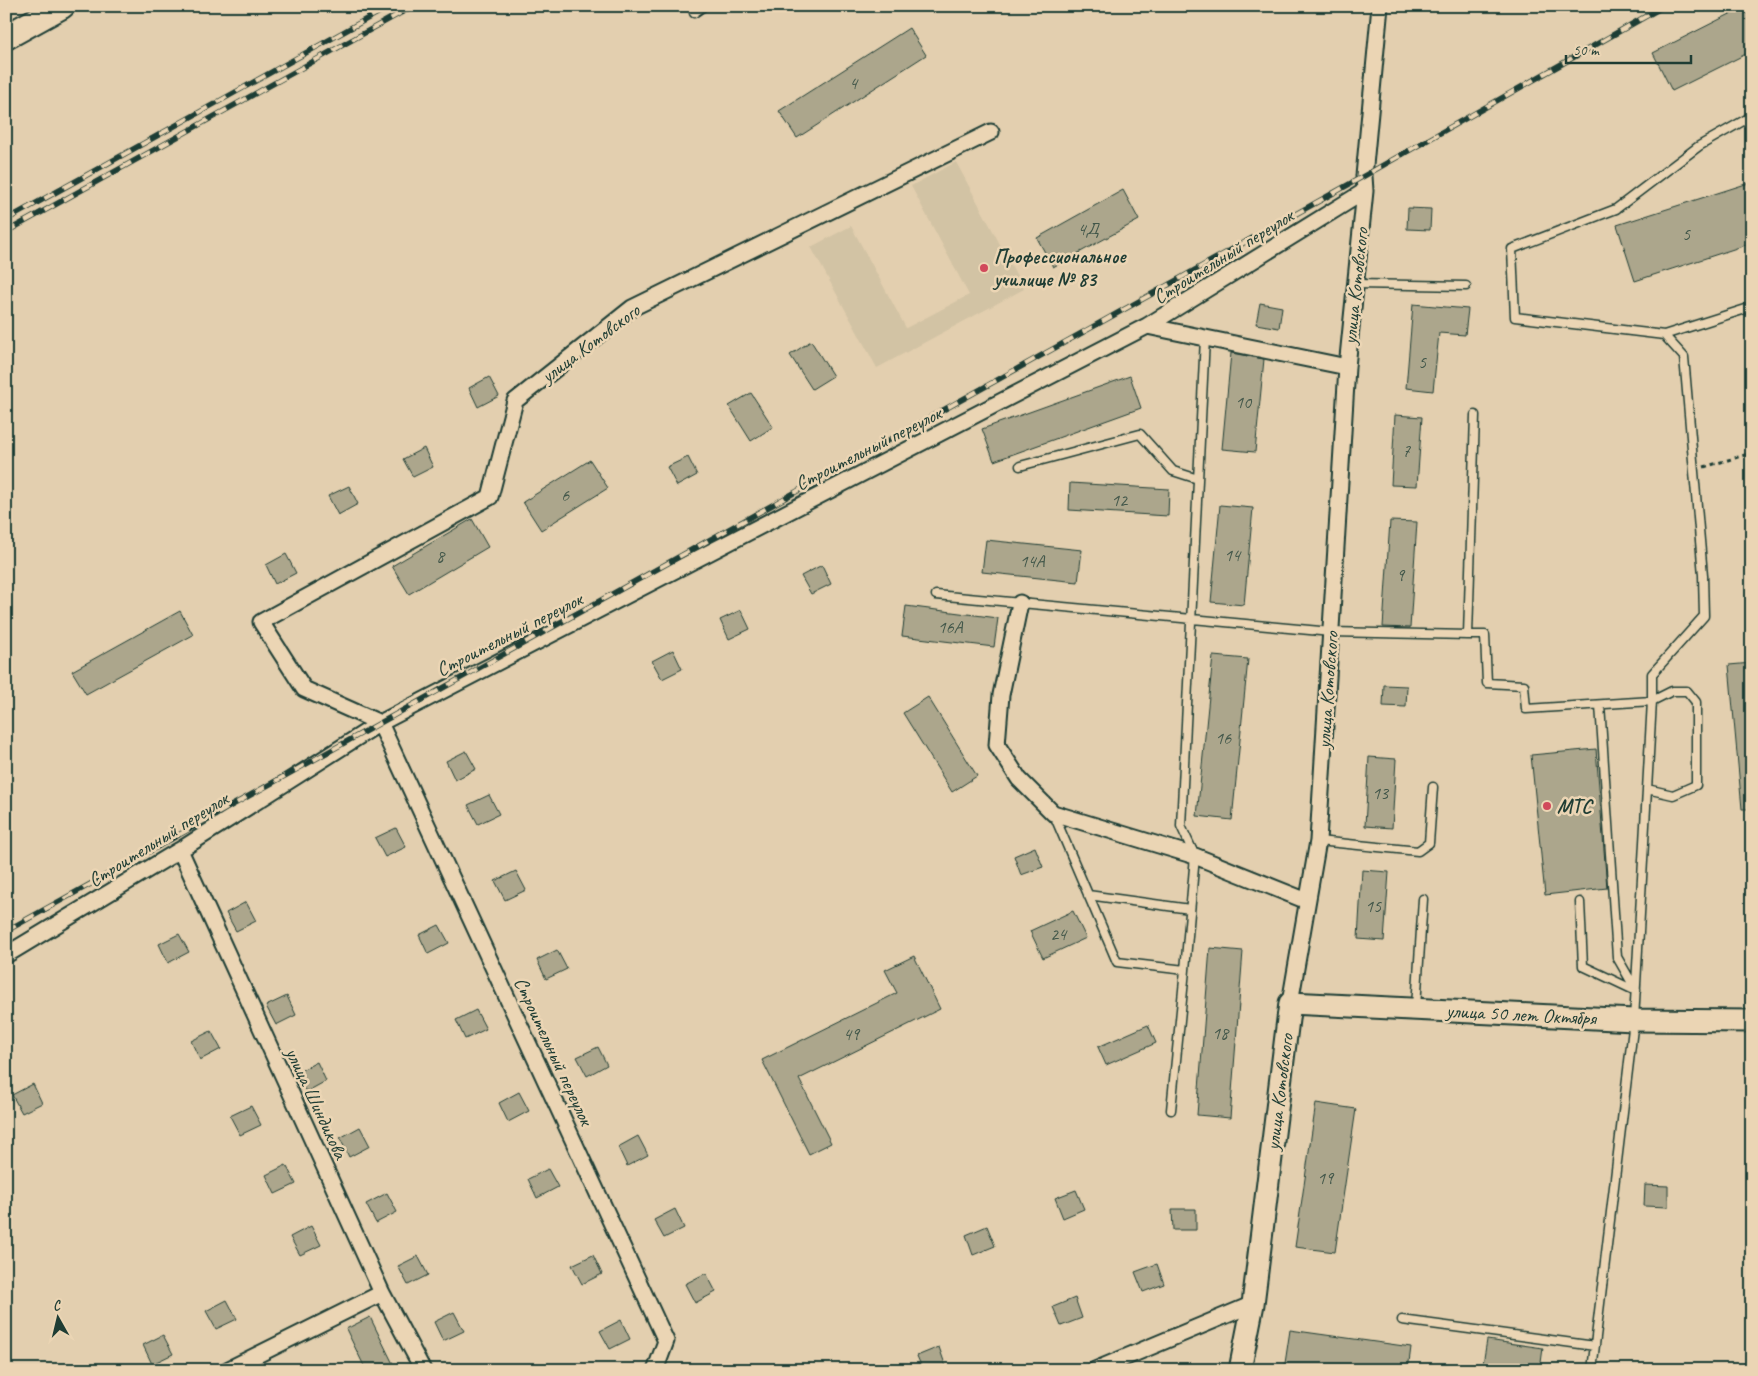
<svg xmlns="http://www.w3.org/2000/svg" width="1758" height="1376" viewBox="0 0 1758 1376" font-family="Caveat,sans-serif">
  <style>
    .built { fill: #d2c3a4 }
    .building { fill: #aca68c; stroke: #1f3d34 }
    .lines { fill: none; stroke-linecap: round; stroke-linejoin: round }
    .service-casing { stroke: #1f3d34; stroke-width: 11 }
    .minor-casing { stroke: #1f3d34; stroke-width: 19 }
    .secondary-casing { stroke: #1f3d34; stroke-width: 25 }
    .primary-casing { stroke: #1f3d34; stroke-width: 28 }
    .path { stroke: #1f3d34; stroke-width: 3; stroke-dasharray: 4 4; stroke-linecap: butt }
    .service { stroke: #ebd5b4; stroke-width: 8 }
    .minor { stroke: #ebd5b4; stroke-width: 15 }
    .secondary { stroke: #ebd5b4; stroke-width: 21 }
    .primary { stroke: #ebd5b4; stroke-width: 24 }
    .rail-casing { stroke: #1f3d34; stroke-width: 5.5 }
    .rail { stroke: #ebd5b4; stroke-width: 4; stroke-dasharray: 11; stroke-linecap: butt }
    .poi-dot { fill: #d1495b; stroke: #ebd5b4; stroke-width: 2 }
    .labels { text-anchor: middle; stroke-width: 5; stroke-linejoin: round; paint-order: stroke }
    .number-label { font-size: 18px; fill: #42574a }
    .poi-label { font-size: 20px; font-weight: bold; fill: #1f3d34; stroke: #ebd5b4; text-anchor: start }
    .street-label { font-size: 20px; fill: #1f3d34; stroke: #ebd5b4 }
  </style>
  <rect width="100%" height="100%" fill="#e3cfaf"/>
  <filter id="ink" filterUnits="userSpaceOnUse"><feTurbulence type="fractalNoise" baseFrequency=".02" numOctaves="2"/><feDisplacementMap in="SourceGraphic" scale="10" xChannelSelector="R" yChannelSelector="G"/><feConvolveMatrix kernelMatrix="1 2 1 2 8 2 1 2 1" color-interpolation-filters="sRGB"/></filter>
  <g filter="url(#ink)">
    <path class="built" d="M 956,162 L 1024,289 L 877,368 L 811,247 L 851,226 L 906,328 L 969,295 L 911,186 Z"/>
    <path class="building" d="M 1746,6 L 1752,6 L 1752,51 L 1672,91 L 1653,53 Z
      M 909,28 L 926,55 L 797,138 L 779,111 Z
      M 1752,182 L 1752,243 L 1635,281 L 1617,225 Z
      M 1123,190 L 1139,220 L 1053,267 L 1037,238 Z
      M 1408,208 L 1431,209 L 1430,230 L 1407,229 Z
      M 1260,303 L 1282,307 L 1279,328 L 1256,324 Z
      M 1413,304 L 1468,309 L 1465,335 L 1439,333 L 1433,391 L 1406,388 Z
      M 811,341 L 833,376 L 812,389 L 790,355 Z
      M 1231,353 L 1264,359 L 1255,452 L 1222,449 Z
      M 1130,376 L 1141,408 L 994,461 L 982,429 Z
      M 489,377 L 499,396 L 478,407 L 469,388 Z
      M 751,393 L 773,427 L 751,441 L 729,406 Z
      M 1395,415 L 1422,417 L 1417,486 L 1391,485 Z
      M 424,448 L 433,467 L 413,477 L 403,459 Z
      M 688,457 L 697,475 L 677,486 L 667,467 Z
      M 590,460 L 608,488 L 541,530 L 523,502 Z
      M 1070,483 L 1169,489 L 1168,516 L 1069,510 Z
      M 349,486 L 358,504 L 338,515 L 328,496 Z
      M 1220,505 L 1253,508 L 1244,605 L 1211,602 Z
      M 472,519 L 488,547 L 409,594 L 392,566 Z
      M 1390,521 L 1417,522 L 1410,628 L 1383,627 Z
      M 986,540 L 1082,550 L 1078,582 L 982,572 Z
      M 286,554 L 296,573 L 275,584 L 266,565 Z
      M 822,565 L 831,584 L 811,594 L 801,576 Z
      M 906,606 L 998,618 L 994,647 L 902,636 Z
      M 741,610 L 750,629 L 729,639 L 720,620 Z
      M 180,611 L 193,635 L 86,694 L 72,671 Z
      M 673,650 L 682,669 L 662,679 L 652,661 Z
      M 1213,656 L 1248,659 L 1232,820 L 1197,816 Z
      M 1752,663 L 1752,809 L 1742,809 L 1729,665 Z
      M 1384,685 L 1407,686 L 1406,707 L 1383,706 Z
      M 928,697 L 977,776 L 952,792 L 903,713 Z
      M 1596,749 L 1607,888 L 1545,895 L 1531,755 Z
      M 466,751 L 476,769 L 455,780 L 446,761 Z
      M 1369,757 L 1396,759 L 1392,828 L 1365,826 Z
      M 489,795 L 499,814 L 478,824 L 468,805 Z
      M 396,828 L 406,847 L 385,857 L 375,838 Z
      M 1035,847 L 1043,867 L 1021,875 L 1014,856 Z
      M 1362,870 L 1389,872 L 1384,941 L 1358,939 Z
      M 516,871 L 526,890 L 505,900 L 495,881 Z
      M 246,902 L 256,921 L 236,931 L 226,913 Z
      M 1073,911 L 1086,938 L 1043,958 L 1030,931 Z
      M 439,925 L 449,943 L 428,954 L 419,935 Z
      M 179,934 L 189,952 L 168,963 L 159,944 Z
      M 1210,948 L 1243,951 L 1230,1118 L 1197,1115 Z
      M 557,950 L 567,969 L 546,979 L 537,960 Z
      M 914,956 L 940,1009 L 799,1079 L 831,1143 L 809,1154 L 762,1060 L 897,993 L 885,970 Z
      M 287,996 L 296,1015 L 276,1025 L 266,1006 Z
      M 476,1010 L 486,1029 L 465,1039 L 456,1020 Z
      M 1148,1025 L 1156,1043 L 1106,1065 L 1098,1047 Z
      M 211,1031 L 221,1049 L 200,1060 L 191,1041 Z
      M 598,1047 L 607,1065 L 587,1076 L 577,1057 Z
      M 317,1062 L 326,1081 L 306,1092 L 296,1073 Z
      M 33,1084 L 42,1103 L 22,1113 L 12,1095 Z
      M 519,1092 L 529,1111 L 508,1122 L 499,1103 Z
      M 1316,1103 L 1356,1109 L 1335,1252 L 1295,1247 Z
      M 251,1106 L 261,1125 L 240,1135 L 230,1116 Z
      M 360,1127 L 370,1146 L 349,1157 L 340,1138 Z
      M 638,1136 L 648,1155 L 627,1166 L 618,1147 Z
      M 286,1165 L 296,1184 L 275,1194 L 266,1175 Z
      M 548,1169 L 558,1187 L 537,1198 L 528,1179 Z
      M 1645,1185 L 1668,1186 L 1668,1207 L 1644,1206 Z
      M 1076,1190 L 1084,1209 L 1063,1218 L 1055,1198 Z
      M 387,1193 L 397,1212 L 376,1223 L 366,1204 Z
      M 675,1209 L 684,1228 L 664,1238 L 654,1220 Z
      M 1172,1209 L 1196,1209 L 1196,1230 L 1173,1230 Z
      M 311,1226 L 321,1245 L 300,1255 L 290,1237 Z
      M 987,1226 L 995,1246 L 973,1255 L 966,1235 Z
      M 593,1255 L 602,1274 L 582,1284 L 572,1265 Z
      M 418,1256 L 428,1275 L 408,1285 L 398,1266 Z
      M 1157,1264 L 1164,1284 L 1143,1292 L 1135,1272 Z
      M 706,1273 L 716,1292 L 695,1303 L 685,1284 Z
      M 1075,1298 L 1082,1318 L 1061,1326 L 1053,1307 Z
      M 227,1300 L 237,1319 L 216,1329 L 206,1311 Z
      M 454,1312 L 464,1331 L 443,1341 L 434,1322 Z
      M 370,1317 L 396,1370 L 366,1370 L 346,1329 Z
      M 621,1320 L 630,1339 L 610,1349 L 600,1331 Z
      M 1290,1330 L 1411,1347 L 1408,1370 L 1284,1370 Z
      M 163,1335 L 173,1354 L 152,1364 L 143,1345 Z
      M 1487,1340 L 1543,1348 L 1540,1370 L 1482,1370 Z
      M 939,1347 L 947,1370 L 923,1370 L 917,1356 Z"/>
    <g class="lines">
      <g class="service-casing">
        <path id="service" d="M 694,13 L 704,6
          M 1356,284 L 1466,286
          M 1664,335 L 1752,307
          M 1020,466 L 1140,434 L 1173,471 L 1198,479
          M 936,595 L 1331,632 L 1468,635 L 1475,415
          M 1468,635 L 1485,635 L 1487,683 L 1524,685 L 1526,709 L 1652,701 L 1672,691 L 1687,691 L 1696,702 L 1696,785 L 1673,795 L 1647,789
          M 1600,705 L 1617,957 L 1636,990
          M 1054,815 L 1117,962 L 1185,970 L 1171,1110
          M 1318,841 L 1418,851 L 1429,843 L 1433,787
          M 1088,895 L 1190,909
          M 1580,902 L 1583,966 L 1636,991
          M 1185,970 L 1195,856 L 1181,826 L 1205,338
          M 1416,1007 L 1423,899
          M 1402,1320 L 1595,1346
          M 1592,1370 L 1634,1020 L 1652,701 L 1652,674 L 1704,616 L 1703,575 L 1684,357 L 1664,335 L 1515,317 L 1512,249 L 1616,209 L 1699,146 L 1752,116"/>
      </g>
      <g class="minor-casing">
        <path id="minor" d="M 1147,326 L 1347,367
          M 1020,603 L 1001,695 L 997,745 L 1019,779 L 1053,813 L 1195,856 L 1307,901
          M 180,850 L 382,1293 L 423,1370
          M 6,955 L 180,850 L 380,723 L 1147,326 L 1365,191
          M 1290,1003 L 1318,841 L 1347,367 L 1365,191 L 1364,176 L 1380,6
          M 227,1370 L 382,1293
          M 657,1370 L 656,1368 L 666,1341 L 380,723 L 304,689 L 261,622 L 490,497 L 515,401 L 632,308 L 991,132
          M 1095,1370 L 1253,1304"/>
      </g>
      <g class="secondary-casing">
        <path id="secondary" d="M 1240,1370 L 1253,1304 L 1290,1003 L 1634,1020 L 1752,1021"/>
      </g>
      <g class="primary-casing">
        <path id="primary" d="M 6,37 L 62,6"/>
      </g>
      <path class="path" d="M 1704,467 L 1752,453"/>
      <use href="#service" class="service"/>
      <use href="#minor" class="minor"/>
      <use href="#secondary" class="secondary"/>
      <use href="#primary" class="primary"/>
      <g class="rail-casing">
        <path id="rail" d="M 6,220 L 390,6
          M 6,232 L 413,6
          M 6,931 L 1364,176 L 1664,6"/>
      </g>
      <use href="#rail" class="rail"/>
    </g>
  </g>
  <g class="poi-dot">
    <circle cx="984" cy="268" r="5"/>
    <circle cx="1547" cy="806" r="5"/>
  </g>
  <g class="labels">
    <g class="number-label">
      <text x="853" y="89">4</text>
      <text x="1088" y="235">4Д</text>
      <text x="1686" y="240">5</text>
      <text x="1422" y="368">5</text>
      <text x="1243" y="408">10</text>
      <text x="1406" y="457">7</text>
      <text x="565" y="501">6</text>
      <text x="1119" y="506">12</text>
      <text x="1232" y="561">14</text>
      <text x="440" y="562">8</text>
      <text x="1032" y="567">14А</text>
      <text x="1400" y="581">9</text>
      <text x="950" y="633">16А</text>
      <text x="1223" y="744">16</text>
      <text x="1380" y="799">13</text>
      <text x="1373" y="912">15</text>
      <text x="1058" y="940">24</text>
      <text x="1220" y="1039">18</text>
      <text x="851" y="1040">49</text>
      <text x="1325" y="1184">19</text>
    </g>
    <g class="poi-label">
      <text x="994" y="263">Профессиональное<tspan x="994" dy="23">училище № 83</tspan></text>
      <text x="1557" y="813">МТС</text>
    </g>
    <g class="street-label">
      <text transform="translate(1223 256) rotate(-32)" y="7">Строительный переулок</text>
      <text transform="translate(1355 286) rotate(-84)" y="7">улица Котовского</text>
      <text transform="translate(590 343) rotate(-37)" y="7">улица Котовского</text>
      <text transform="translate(868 448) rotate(-27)" y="7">Строительный переулок</text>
      <text transform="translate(509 634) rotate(-27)" y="7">Строительный переулок</text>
      <text transform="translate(1327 690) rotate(-86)" y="7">улица Котовского</text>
      <text transform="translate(158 839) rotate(-32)" y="7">Строительный переулок</text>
      <text transform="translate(1521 1014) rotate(3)" y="7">улица 50 лет Октября</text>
      <text transform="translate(554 1051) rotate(65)" y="7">Строительный переулок</text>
      <text transform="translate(1279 1092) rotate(-83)" y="7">улица Котовского</text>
      <text transform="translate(317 1103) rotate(65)" y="7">улица Шиндикова</text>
    </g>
  </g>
  <rect width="1758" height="1376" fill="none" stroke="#ebd5b4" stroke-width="25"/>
  <rect x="12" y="12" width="1733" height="1351" fill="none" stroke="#1f3d34" stroke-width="2" filter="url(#ink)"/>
  <g transform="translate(58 1318) rotate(352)" stroke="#ebd5b4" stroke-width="4" paint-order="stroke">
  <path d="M0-4L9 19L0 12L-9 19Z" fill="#1f3d34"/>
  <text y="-8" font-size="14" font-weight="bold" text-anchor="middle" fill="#1f3d34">С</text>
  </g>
  <path d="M1566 55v8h125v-8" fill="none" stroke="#1f3d34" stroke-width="2.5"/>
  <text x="1573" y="55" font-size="15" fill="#1f3d34" stroke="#ebd5b4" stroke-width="4" paint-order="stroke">50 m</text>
</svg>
